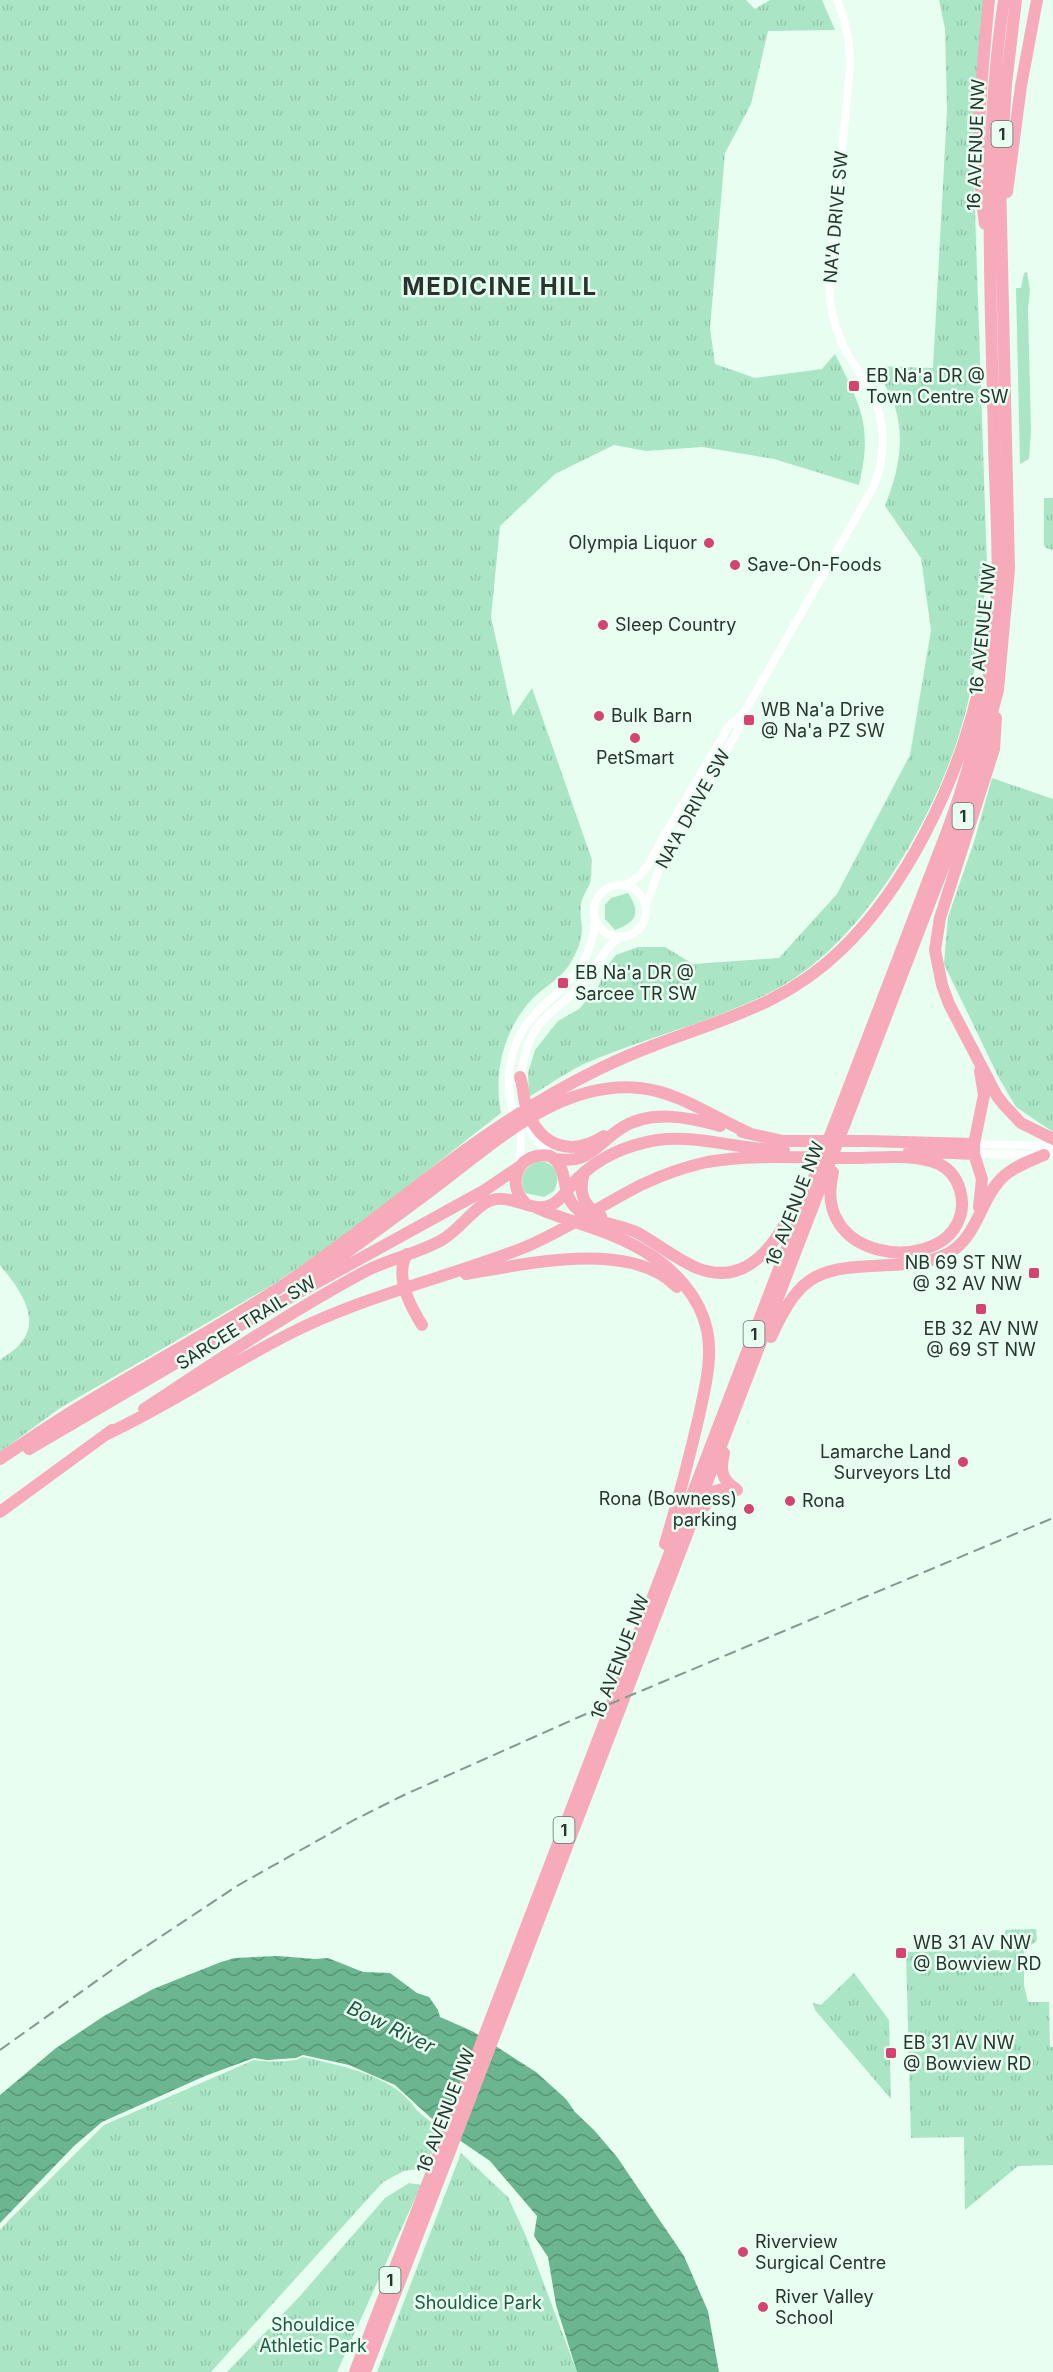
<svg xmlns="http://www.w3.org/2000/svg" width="1053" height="2372" viewBox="0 0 1053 2372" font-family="Inter,sans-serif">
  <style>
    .grass { fill: #aae5c6 }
    .park { fill: url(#park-tufts) }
    .water { fill: url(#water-waves) }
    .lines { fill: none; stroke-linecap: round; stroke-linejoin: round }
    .minor { stroke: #fff; stroke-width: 8 }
    .highway { stroke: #f7aaba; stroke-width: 12 }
    .rail { stroke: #86978d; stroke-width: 2; stroke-dasharray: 12 6; stroke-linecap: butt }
    .poi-dot { fill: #d34570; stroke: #e7fef1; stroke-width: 2 }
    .labels { text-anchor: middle; stroke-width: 5; stroke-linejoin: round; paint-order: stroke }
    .shield { fill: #e7fef1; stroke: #627168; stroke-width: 1.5 }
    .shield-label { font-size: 16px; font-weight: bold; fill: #29342e }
    .street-label { font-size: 18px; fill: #29342e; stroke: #e7fef1 }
    .poi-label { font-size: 18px; fill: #29342e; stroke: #e7fef1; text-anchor: start }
    .park-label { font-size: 18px; fill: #205940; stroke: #e7fef1 }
    .water-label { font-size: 20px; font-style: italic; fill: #20593f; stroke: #e7fef1 }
    .district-label { font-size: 24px; font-weight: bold; letter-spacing: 1.5px; fill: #29342e; stroke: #e7fef1 }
  </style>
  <defs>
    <pattern id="park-tufts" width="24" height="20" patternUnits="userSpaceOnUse" patternTransform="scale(1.5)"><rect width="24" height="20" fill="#aae5c6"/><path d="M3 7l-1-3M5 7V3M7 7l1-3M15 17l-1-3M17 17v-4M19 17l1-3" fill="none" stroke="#92c5aa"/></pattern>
    <pattern id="water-waves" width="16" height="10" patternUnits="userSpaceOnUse" patternTransform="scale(1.5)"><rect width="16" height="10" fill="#6bb691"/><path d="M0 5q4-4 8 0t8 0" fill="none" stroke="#589577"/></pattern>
  </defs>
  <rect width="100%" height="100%" fill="#e7fef1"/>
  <path class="grass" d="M 1027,272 L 1030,290 L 1028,309 L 1031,431 L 1029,459 L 1020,464 L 1016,288 L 1021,288 L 1024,273 Z
    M 628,893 C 641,913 637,922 615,930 L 605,919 L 605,905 L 611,898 Z
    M 540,1161 C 557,1163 561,1177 554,1191 L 544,1197 L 525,1193 C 518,1179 524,1165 540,1161 Z"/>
  <path class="park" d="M 0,0 L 746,0 L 755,9 L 770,0 L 822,0 L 835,30 L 768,31 L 751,104 L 725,153 L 710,328 L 715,364 L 755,378 L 822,369 L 835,354 C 861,407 873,425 859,485 L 774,459 L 702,447 L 646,451 L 614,445 L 555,474 L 500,526 L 491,617 L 513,716 L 532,688 L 592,860 C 591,867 592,876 590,883 C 587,890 582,897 581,904 C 580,913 581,919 582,927 C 582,940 577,952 571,962 C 563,977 546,986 534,997 C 504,1028 493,1071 501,1113 L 335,1243 L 269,1287 L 60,1408 L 0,1452 L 0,1360 C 6,1355 14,1351 19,1345 C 44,1319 17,1286 0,1265 Z
    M 939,0 L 985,0 L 973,151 L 987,567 C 983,613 978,658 968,702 C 946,799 873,931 787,983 C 727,1019 648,1036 584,1064 C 565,1073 547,1086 529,1097 L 528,1073 L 535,1050 L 558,1021 L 579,1009 L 597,989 L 608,965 L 616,955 L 638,947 L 665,947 L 693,964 L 779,958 L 837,894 L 910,755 L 931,630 L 921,558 L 885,506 C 898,473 906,439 894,404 C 889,391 881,378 874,366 L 933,368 L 947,111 L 945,29 Z
    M 1044,498 L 1053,498 L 1053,550 L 1046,548 L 1044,545 Z
    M 992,778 L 1053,799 L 1053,1132 L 1016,1107 L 999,1078 L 944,964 L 948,917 L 974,842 Z
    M 1036,1929 L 1037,1941 L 1024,1949 L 1024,1985 L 1028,2002 L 1049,2002 L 1050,2047 L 1053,2047 L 1053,2165 L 1018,2166 L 965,2210 L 964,2137 L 911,2138 L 906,1952 L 1005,1950 L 1005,1930 Z
    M 854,1973 L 889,2020 L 891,2099 L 815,2010 L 813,2003 L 821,2005 Z
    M 303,2057 C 334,2064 370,2071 396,2089 C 404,2095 410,2101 416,2109 C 422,2116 434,2123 441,2130 L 426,2168 L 404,2171 L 383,2182 L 211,2372 L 0,2372 L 0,2230 L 9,2220 L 104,2125 L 254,2060 C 268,2062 291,2063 303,2057 Z
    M 461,2153 L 508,2197 L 526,2236 L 577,2372 L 377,2372 Z
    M 409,2183 L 421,2185 L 337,2372 L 227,2372 L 300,2296 L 385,2198 Z"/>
  <path class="water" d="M 278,1956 L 315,1959 L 328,1958 L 363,1972 L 390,1973 L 417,1993 L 429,1997 L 438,2010 L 440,2017 L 472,2031 L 536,2072 L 566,2099 L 575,2112 L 594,2130 L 617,2157 L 684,2256 L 708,2311 L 719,2372 L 577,2372 L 556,2305 L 548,2257 L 534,2236 L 537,2216 L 490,2161 L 443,2129 L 395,2085 L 349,2065 L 303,2055 L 296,2058 L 266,2060 L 254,2058 L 205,2076 L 102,2122 L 74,2146 L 0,2223 L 0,2095 L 56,2048 L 104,2016 L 153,1989 L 221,1962 L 235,1958 Z"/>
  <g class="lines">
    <path class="minor" d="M594 911a26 26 0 1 1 52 0a26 26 0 1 1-52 0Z
      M 626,885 L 639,876 L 648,866 L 665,834 L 729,726 L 742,715
      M 646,907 L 659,869 L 737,732 L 744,713 L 873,488 C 887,454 887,417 867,385 C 859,371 848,357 841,341 C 833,322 829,303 829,282 L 850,68 C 850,43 847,23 837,0
      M 518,1082 C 525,1062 525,1043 538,1026 C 553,1007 574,996 588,977 C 600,961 603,950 620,937
      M 524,1118 L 536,1139 L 552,1156
      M 974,1144 L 1053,1146
      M 974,1154 L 1053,1155
      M 519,1167 C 520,1157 522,1145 521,1135 C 519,1126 515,1117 512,1108 C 507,1089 508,1068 514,1049 C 534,992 590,992 595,920"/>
    <path class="highway" d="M 1007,192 L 1021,86 L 1037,0
      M 985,224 C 973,150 982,74 989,0
      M 996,718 L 994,749 L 940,918 L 935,950 L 942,985 L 949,1004 L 997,1096 L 1004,1105 L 1021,1123 L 1053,1139
      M 520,1077 C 524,1088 523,1099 527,1110 C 541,1147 571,1157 604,1136
      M 742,1132 L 783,1141 L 867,1141 L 974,1144
      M 909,1151 L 974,1154
      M 555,1159 C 589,1164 595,1146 620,1129 C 649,1109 689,1117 720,1126
      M 584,1173 C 578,1192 583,1206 601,1216
      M 525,1203 C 504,1181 521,1150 550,1156 C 570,1167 560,1192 575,1207 C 591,1224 618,1223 638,1233 C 658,1244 676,1259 697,1268 C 750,1289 779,1239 798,1199
      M 979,1207 L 982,1179 L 974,1154 L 974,1144 L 984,1095 L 980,1071
      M 537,1208 C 574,1224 613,1231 647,1253 C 675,1270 700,1297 707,1330 C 713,1358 705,1388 699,1416 C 689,1459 678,1501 665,1544
      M 407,1254 C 394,1276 410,1306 422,1325
      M 466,1274 C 526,1264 631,1239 677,1287
      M 304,1283 C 348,1252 390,1221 433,1189 C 493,1144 559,1080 640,1088 C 679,1092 714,1118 749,1133
      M 771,1337 C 802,1269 820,1268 892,1265 C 910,1264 928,1263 945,1255 C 978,1240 979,1199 1004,1176 C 1015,1166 1030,1161 1044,1155
      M 144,1409 C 217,1361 288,1313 364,1272 C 389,1259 416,1254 440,1241 C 459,1231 473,1208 489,1201 C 510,1192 532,1214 551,1205 C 562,1200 569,1187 577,1179 C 599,1157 627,1145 657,1140 C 700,1134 742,1151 784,1150
      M 105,1435 C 169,1405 226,1366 289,1334 C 363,1296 446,1278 523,1248 C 565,1231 601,1205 641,1185 C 662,1175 684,1167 707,1162 C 754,1154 804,1158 852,1158 C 879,1158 914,1153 939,1164 C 960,1174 968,1203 957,1224 C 932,1273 811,1260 833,1172
      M 29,1449 L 256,1316 L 485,1190 L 519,1167
      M 724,1453 C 720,1469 721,1480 736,1489
      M 0,1459 C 28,1440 56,1421 86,1403 C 150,1364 216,1329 279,1288 C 370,1228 451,1152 545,1098 C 581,1077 617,1059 655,1045 C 726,1018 786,1004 842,949 C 907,886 955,785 977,697
      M 705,1506 L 711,1492 L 723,1489 L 737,1490
      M 0,1512 L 112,1430
      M 355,2372 L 948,829 C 974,759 991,686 996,612 C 1000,555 995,497 994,440 C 991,294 982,145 1004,0
      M 365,2372 L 968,803 L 998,690 L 1009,569 L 1000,177 L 1006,84 L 1016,0"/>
    <path class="rail" d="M 0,2050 L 130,1957 L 237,1886 L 354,1820 L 404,1795 L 579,1717 L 1053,1518"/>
  </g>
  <g class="poi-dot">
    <rect x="848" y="380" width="12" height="12" rx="3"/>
    <circle cx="709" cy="543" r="6"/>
    <circle cx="735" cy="565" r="6"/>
    <circle cx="603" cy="625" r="6"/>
    <circle cx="599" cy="716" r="6"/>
    <rect x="743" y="714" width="12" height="12" rx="3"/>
    <circle cx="635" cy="738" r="6"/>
    <rect x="557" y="977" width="12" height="12" rx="3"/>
    <rect x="1028" y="1267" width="12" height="12" rx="3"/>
    <rect x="975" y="1303" width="12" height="12" rx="3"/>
    <circle cx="963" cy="1462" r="6"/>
    <circle cx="790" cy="1501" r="6"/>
    <circle cx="749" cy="1509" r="6"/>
    <rect x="895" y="1947" width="12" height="12" rx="3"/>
    <rect x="885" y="2047" width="12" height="12" rx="3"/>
    <circle cx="743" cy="2252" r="6"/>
    <circle cx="763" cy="2307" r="6"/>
  </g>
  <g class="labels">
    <g class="shield">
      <rect x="991.5" y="121" width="21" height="26" rx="4.5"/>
      <rect x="952.5" y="803" width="21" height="26" rx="4.5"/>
      <rect x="743.5" y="1321" width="21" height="26" rx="4.5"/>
      <rect x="553.5" y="1817" width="21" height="26" rx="4.5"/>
      <rect x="379.5" y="2267" width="21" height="26" rx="4.5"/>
    </g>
    <g class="shield-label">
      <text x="1002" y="140">1</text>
      <text x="963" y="822">1</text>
      <text x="754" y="1340">1</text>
      <text x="564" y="1836">1</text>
      <text x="390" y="2286">1</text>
    </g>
    <g class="street-label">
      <text transform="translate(976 145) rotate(-88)" y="6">16 AVENUE NW</text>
      <text transform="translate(836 217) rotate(-85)" y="6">NA'A DRIVE SW</text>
      <text transform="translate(983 629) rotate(-84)" y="6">16 AVENUE NW</text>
      <text transform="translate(693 809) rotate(-61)" y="6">NA'A DRIVE SW</text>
      <text transform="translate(795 1204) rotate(-69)" y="6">16 AVENUE NW</text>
      <text transform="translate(246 1323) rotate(-32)" y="6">SARCEE TRAIL SW</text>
      <text transform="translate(620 1657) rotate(-69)" y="6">16 AVENUE NW</text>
      <text transform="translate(446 2111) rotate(-69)" y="6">16 AVENUE NW</text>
    </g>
    <g class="poi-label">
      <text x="866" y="382">EB Na'a DR @<tspan x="866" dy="21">Town Centre SW</tspan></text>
      <text x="697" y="549" text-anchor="end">Olympia Liquor</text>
      <text x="747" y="571">Save-On-Foods</text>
      <text x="615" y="631">Sleep Country</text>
      <text x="761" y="716">WB Na'a Drive<tspan x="761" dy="21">@ Na'a PZ SW</tspan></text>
      <text x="611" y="722">Bulk Barn</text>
      <text x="635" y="764" text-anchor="middle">PetSmart</text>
      <text x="575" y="979">EB Na'a DR @<tspan x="575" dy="21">Sarcee TR SW</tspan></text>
      <text x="1022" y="1269" text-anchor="end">NB 69 ST NW<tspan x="1022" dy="21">@ 32 AV NW</tspan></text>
      <text x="981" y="1335" text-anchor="middle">EB 32 AV NW<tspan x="981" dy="21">@ 69 ST NW</tspan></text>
      <text x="951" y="1458" text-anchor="end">Lamarche Land<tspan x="951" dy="21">Surveyors Ltd</tspan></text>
      <text x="737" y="1505" text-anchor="end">Rona (Bowness)<tspan x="737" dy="21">parking</tspan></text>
      <text x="802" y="1507">Rona</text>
      <text x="913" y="1949">WB 31 AV NW<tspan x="913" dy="21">@ Bowview RD</tspan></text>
      <text x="903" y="2049">EB 31 AV NW<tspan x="903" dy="21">@ Bowview RD</tspan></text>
      <text x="755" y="2248">Riverview<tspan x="755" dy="21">Surgical Centre</tspan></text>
      <text x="775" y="2303">River Valley<tspan x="775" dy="21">School</tspan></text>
    </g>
    <g class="park-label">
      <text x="478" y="2309">Shouldice Park</text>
      <text x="313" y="2331">Shouldice<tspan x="313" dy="21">Athletic Park</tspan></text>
    </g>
    <g class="water-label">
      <text transform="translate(391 2027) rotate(26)" y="7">Bow River</text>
    </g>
    <g class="district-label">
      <text x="500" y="295">MEDICINE HILL</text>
    </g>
  </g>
</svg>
